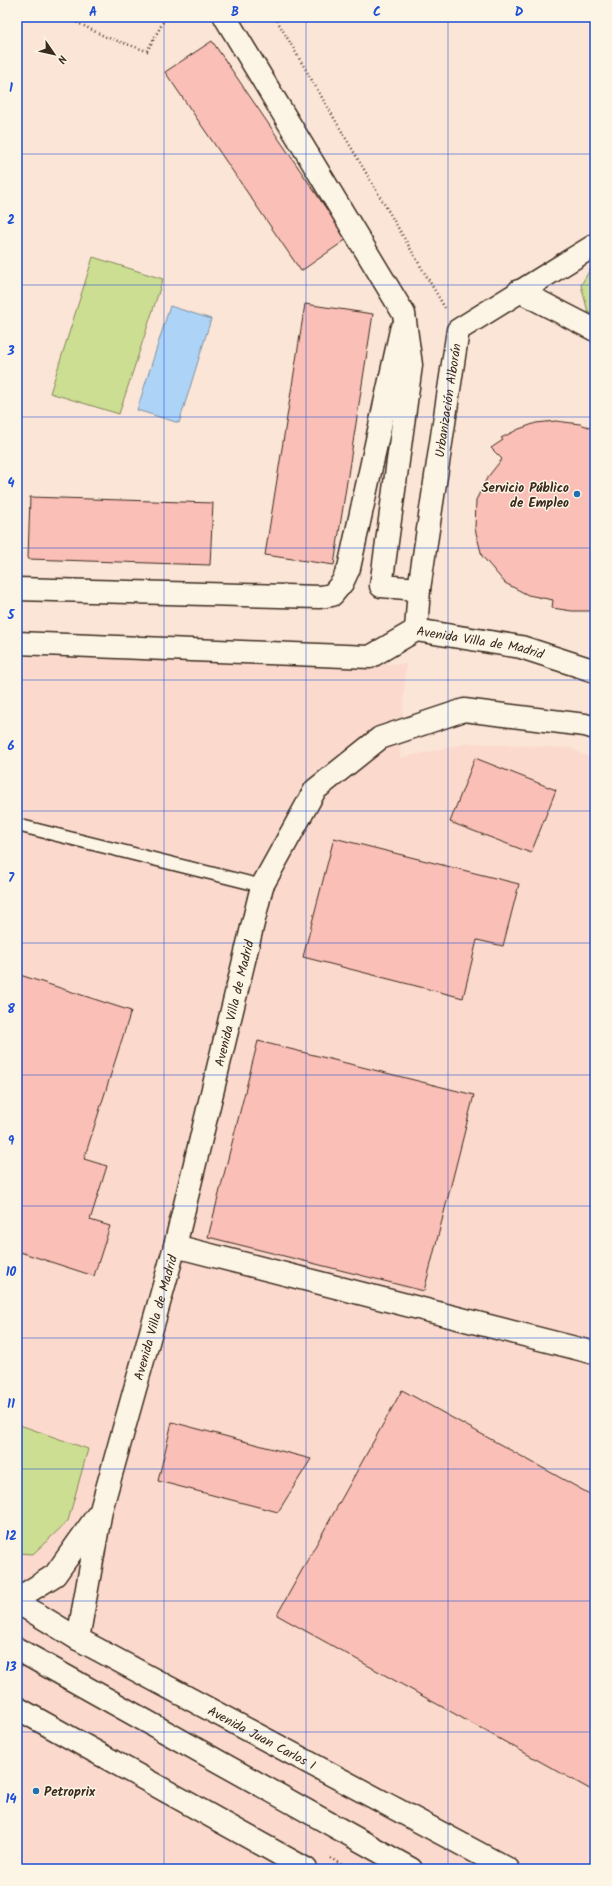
<svg xmlns="http://www.w3.org/2000/svg" width="612" height="1886" viewBox="0 0 612 1886" font-family="Kalam,sans-serif">
  <style>
    .built { fill: #fbdacd }
    .green { fill: #ccde92; stroke: #848458 }
    .water { fill: #add4f7; stroke: #7f90a0 }
    .building { fill: #fabfb6; stroke: #3b2a1e }
    .lines { fill: none; stroke-linecap: round; stroke-linejoin: round }
    .service-casing { stroke: #3b2a1e; stroke-width: 15 }
    .minor-casing { stroke: #3b2a1e; stroke-width: 25 }
    .tertiary-casing { stroke: #3b2a1e; stroke-width: 25 }
    .path { stroke: #3b2a1e; stroke-width: 2.5; stroke-dasharray: 1 3; stroke-linecap: butt }
    .service { stroke: #fcf5e5; stroke-width: 12 }
    .minor { stroke: #fcf5e5; stroke-width: 22 }
    .tertiary { stroke: #fcf5e5; stroke-width: 22 }
    .grid { fill: none; stroke: #1d4ed8; stroke-width: 1; stroke-opacity: 0.55 }
    .poi-dot { fill: #1f6fb2; stroke: #fcf5e5; stroke-width: 1.5 }
    .labels { text-anchor: middle; stroke-width: 3; stroke-linejoin: round; paint-order: stroke }
    .street-label { font-size: 13px; fill: #3b2a1e; stroke: #fcf5e5 }
    .poi-label { font-size: 13px; font-weight: bold; fill: #3b2a1e; stroke: #fcf5e5; text-anchor: end }
    .neatline { fill: none; stroke: #1d4ed8; stroke-width: 1.5 }
    .grid-label { font-size: 13px; text-anchor: middle; font-weight: bold; fill: #1d4ed8 }
  </style>
  <rect width="100%" height="100%" fill="#fbe5d7"/>
  <filter id="ink" filterUnits="userSpaceOnUse"><feTurbulence type="fractalNoise" baseFrequency=".025" numOctaves="2"/><feDisplacementMap in="SourceGraphic" scale="8" xChannelSelector="R" yChannelSelector="G"/><feConvolveMatrix kernelMatrix="1 2 1 2 8 2 1 2 1" color-interpolation-filters="sRGB"/></filter>
  <g filter="url(#ink)">
    <path class="built" d="M 17,657 L 406,664 L 400,758 L 468,743 L 571,748 L 595,761 L 595,1869 L 17,1869 Z"/>
    <path class="green" d="M 93,257 L 163,279 L 119,414 L 50,393 Z
      M 595,261 L 595,315 L 588,312 L 581,285 Z
      M 17,1424 L 88,1449 L 68,1521 L 33,1554 L 17,1553 Z"/>
    <path class="water" d="M 170,306 L 211,319 L 179,423 L 137,410 Z"/>
    <path class="building" d="M 212,41 L 347,239 L 301,271 L 165,72 Z
      M 305,304 L 373,314 L 334,565 L 265,555 Z
      M 556,421 L 580,424 L 595,429 L 595,611 L 572,611 L 552,608 L 553,600 L 528,595 L 505,583 L 482,556 L 475,529 L 476,500 L 487,478 L 502,459 L 491,448 L 503,440 L 501,438 L 519,429 L 536,423 Z
      M 30,497 L 213,503 L 210,565 L 28,559 Z
      M 475,758 L 556,790 L 531,853 L 450,822 Z
      M 334,838 L 519,884 L 503,946 L 477,940 L 463,998 L 303,957 Z
      M 17,974 L 131,1011 L 84,1159 L 107,1166 L 90,1220 L 110,1226 L 94,1276 L 17,1251 Z
      M 258,1041 L 474,1095 L 424,1291 L 208,1237 Z
      M 402,1390 L 595,1497 L 595,1792 L 277,1615 Z
      M 172,1422 L 311,1459 L 278,1512 L 158,1481 Z"/>
    <g class="lines">
      <g class="service-casing">
        <path id="service" d="M 17,825 L 262,886"/>
      </g>
      <g class="minor-casing">
        <g id="minor">
          <path d="M 225,17 L 404,314 L 411,365 L 381,586 L 419,589"/>
          <path d="M 519,291 L 595,330"/>
          <path d="M 17,589 L 320,597 L 332,595 L 342,583 L 349,568 L 401,330"/>
          <path id="s1" d="M 416,630 L 419,589 L 458,330 L 595,245"/>
          <path id="s2" d="M 17,643 L 370,657 L 416,630 L 521,647 L 595,671"/>
          <path d="M 175,1246 L 595,1353"/>
          <path d="M 17,1708 L 306,1869"/>
        </g>
      </g>
      <g class="tertiary-casing">
        <g id="tertiary">
          <path d="M 17,1599 L 55,1575 L 97,1516"/>
          <path id="s3" d="M 17,1602 L 78,1639 L 508,1869"/>
          <path id="s4" d="M 78,1639 L 101,1510 L 175,1246 L 262,886 L 315,790 L 380,738 L 464,710 L 585,725 L 595,728"/>
          <path d="M 17,1649 L 411,1869"/>
        </g>
      </g>
      <path class="path" d="M 66,17 L 106,37 L 147,51 L 166,17
        M 275,17 L 445,308
        M 330,1858 L 350,1869"/>
      <use href="#service" class="service"/>
      <use href="#minor" class="minor"/>
      <use href="#tertiary" class="tertiary"/>
    </g>
  </g>
  <path class="grid" d="M 164,17 L 164,1869M 306,17 L 306,1869M 448,17 L 448,1869M 17,154 L 595,154M 17,285 L 595,285M 17,417 L 595,417M 17,548 L 595,548M 17,680 L 595,680M 17,811 L 595,811M 17,943 L 595,943M 17,1075 L 595,1075M 17,1206 L 595,1206M 17,1338 L 595,1338M 17,1469 L 595,1469M 17,1601 L 595,1601M 17,1732 L 595,1732"/>
  <g class="poi-dot">
    <circle cx="577" cy="494" r="4"/>
    <circle cx="36" cy="1791" r="4"/>
  </g>
  <g class="labels">
    <g class="street-label">
      <text dy="5" stroke="none"><textPath href="#s1" startOffset="232">Urbanización Alborán</textPath></text>
      <text dy="5" stroke="none"><textPath href="#s2" startOffset="472">Avenida Villa de Madrid</textPath></text>
      <text dy="5" stroke="none"><textPath href="#s4" startOffset="655">Avenida Villa de Madrid</textPath></text>
      <text dy="5" stroke="none"><textPath href="#s4" startOffset="331">Avenida Villa de Madrid</textPath></text>
      <text dy="5" stroke="none"><textPath href="#s3" startOffset="280">Avenida Juan Carlos I</textPath></text>
    </g>
    <g class="poi-label">
      <text x="569" y="492">Servicio Público<tspan x="569" dy="15">de Empleo</tspan></text>
      <text x="44" y="1796" text-anchor="start">Petroprix</text>
    </g>
  </g>
  <rect width="612" height="1886" fill="none" stroke="#fcf5e5" stroke-width="44"/>
  <g transform="translate(54 54) rotate(124)" stroke="#fcf5e5" stroke-width="3" paint-order="stroke">
  <path d="M0-3L7 15L0 10L-7 15Z" fill="#3b2a1e"/>
  <text y="-6" font-size="11" font-weight="bold" text-anchor="middle" fill="#3b2a1e">N</text>
  </g>
  <rect x="22" y="22" width="568" height="1842" class="neatline"/>
  <g class="grid-label">
    <text x="93" y="16">A</text>
    <text x="235" y="16">B</text>
    <text x="377" y="16">C</text>
    <text x="519" y="16">D</text>
    <text x="11" y="92">1</text>
    <text x="11" y="224">2</text>
    <text x="11" y="355">3</text>
    <text x="11" y="487">4</text>
    <text x="11" y="619">5</text>
    <text x="11" y="750">6</text>
    <text x="11" y="882">7</text>
    <text x="11" y="1013">8</text>
    <text x="11" y="1145">9</text>
    <text x="11" y="1276">10</text>
    <text x="11" y="1408">11</text>
    <text x="11" y="1540">12</text>
    <text x="11" y="1671">13</text>
    <text x="11" y="1803">14</text>
  </g>
</svg>
